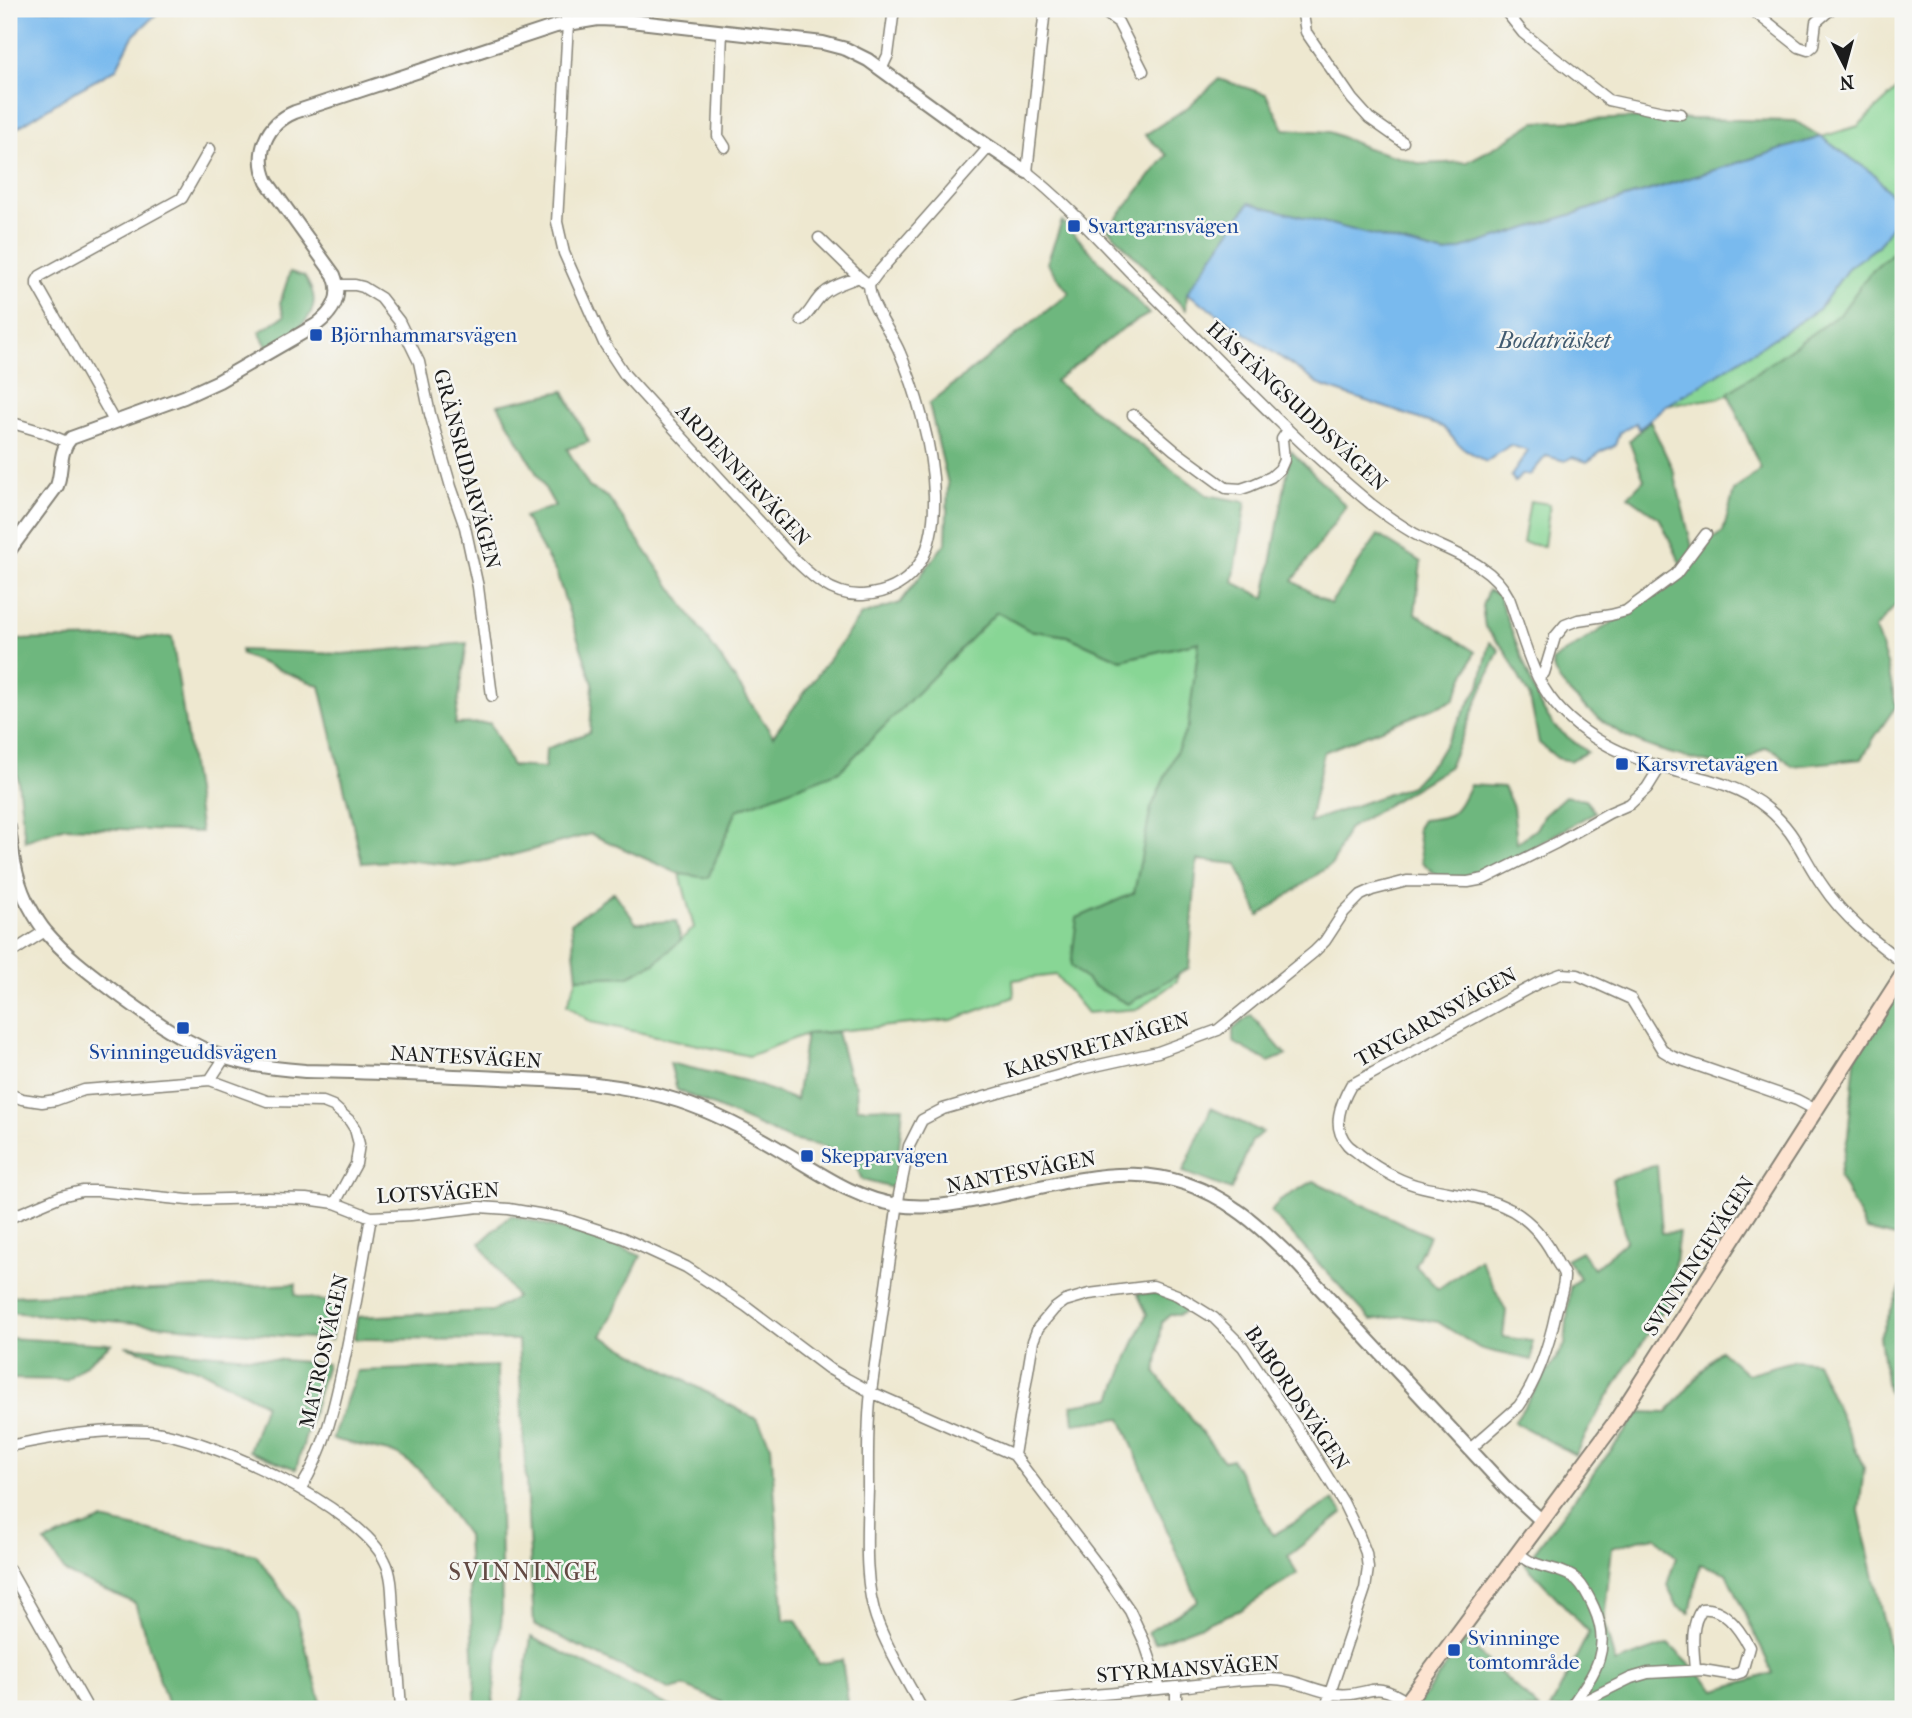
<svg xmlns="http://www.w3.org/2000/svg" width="1912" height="1718" viewBox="0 0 1912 1718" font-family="'IM FELL French Canon',serif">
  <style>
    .green { fill: #88d695; stroke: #527958; stroke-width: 2 }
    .forest { fill: #6eb77e; stroke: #456a4d; stroke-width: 2; fill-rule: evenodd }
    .water { fill: #79baee; stroke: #4a6b85; stroke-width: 2 }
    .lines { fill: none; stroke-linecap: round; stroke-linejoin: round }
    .minor-casing { stroke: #858276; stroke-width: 13 }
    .tertiary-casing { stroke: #858276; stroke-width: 16 }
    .secondary-casing { stroke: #858276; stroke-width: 18 }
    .minor { stroke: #fff; stroke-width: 10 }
    .tertiary { stroke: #fff; stroke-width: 12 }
    .secondary { stroke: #fde4d1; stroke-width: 14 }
    .transit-dot { fill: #1a4fb4; stroke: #f6f6f2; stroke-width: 2.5 }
    .labels { text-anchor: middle; stroke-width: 5; stroke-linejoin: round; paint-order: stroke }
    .transit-label { font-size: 21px; fill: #164399; stroke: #f6f6f2; text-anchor: start }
    .street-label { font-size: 21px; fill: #1c1c1c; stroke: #f6f6f2 }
    .water-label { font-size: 23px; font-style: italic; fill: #415b70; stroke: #f6f6f2 }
    .quarter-label { font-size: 24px; letter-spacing: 2px; fill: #634a44; stroke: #f6f6f2 }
  </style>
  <rect width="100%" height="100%" fill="#f6f6f2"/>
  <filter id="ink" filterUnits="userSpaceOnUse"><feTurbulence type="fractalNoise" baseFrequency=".0143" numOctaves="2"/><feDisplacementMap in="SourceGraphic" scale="14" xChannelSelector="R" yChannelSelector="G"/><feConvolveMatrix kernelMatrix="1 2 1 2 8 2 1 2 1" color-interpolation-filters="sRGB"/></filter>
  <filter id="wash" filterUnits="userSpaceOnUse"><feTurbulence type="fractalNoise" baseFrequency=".00686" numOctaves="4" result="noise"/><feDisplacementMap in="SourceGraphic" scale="28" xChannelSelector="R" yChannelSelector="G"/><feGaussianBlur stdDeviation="1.57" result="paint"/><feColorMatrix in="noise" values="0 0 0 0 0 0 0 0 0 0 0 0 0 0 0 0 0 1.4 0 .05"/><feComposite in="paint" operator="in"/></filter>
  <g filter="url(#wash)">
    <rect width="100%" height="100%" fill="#eee8d0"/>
    <path class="green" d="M 1903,84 L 1903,243 L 1864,307 L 1757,385 L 1719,398 L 1666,405 L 1704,383 L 1819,309 L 1849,267 L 1877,247 L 1902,209 L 1875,175 L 1821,137 L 1858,126 Z
      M 1530,501 L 1550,504 L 1544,546 L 1523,543 Z
      M 997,612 L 1029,630 L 1067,636 L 1121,660 L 1200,642 L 1188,918 L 1177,981 L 1138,1009 L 1087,1013 L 1056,975 L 1013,980 L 1014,997 L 952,1020 L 806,1034 L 749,1056 L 591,1022 L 567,1005 L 577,978 L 629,976 L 655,963 L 694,928 L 680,874 L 591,834 L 698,822 L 782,793 Z"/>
    <path class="forest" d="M 1219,79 L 1266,94 L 1284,129 L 1330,132 L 1367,148 L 1421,164 L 1467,162 L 1497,146 L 1535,122 L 1638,118 L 1795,121 L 1821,137 L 1445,254 L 1249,203 L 1187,293 L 1186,310 L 1108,229 L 1167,155 L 1145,135 L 1188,107 Z
      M 1062,221 L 1149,314 L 1125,327 L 1055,381 L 1207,495 L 1246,502 L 1233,582 L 1265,598 L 1291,451 L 1346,506 L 1293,581 L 1330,604 L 1378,535 L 1421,562 L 1415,613 L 1475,652 L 1454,700 L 1324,752 L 1309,822 L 1411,786 L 1436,759 L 1480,685 L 1490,642 L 1499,650 L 1449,767 L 1348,829 L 1333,863 L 1259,916 L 1237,864 L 1197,860 L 1189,968 L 1128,1004 L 1093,986 L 1071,966 L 1077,918 L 1134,893 L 1151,808 L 1188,726 L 1199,642 L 1121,660 L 1067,636 L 1029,630 L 997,612 L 840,771 L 737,810 L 708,878 L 680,874 L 591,834 L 509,856 L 459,866 L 405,860 L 362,863 L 320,686 L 242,655 L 241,650 L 342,654 L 467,643 L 455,724 L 490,723 L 512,766 L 545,768 L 546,749 L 590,732 L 593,684 L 556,573 L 524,517 L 555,506 L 498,405 L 564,391 L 589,442 L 567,449 L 589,487 L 608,497 L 720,657 L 773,736 L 861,615 L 900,603 L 946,542 L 948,484 L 929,404 L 1069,293 L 1047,263 Z
      M 1903,243 L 1903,599 L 1898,602 L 1875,629 L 1887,664 L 1896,706 L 1874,738 L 1862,759 L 1792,766 L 1777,752 L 1766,747 L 1735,768 C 1702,761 1667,755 1636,741 C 1618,734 1588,711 1574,697 C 1564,687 1553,676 1552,661 L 1675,582 L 1681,564 L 1660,519 L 1628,496 L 1644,480 L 1629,441 L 1650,421 L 1674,472 L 1693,551 L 1723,532 L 1734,491 L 1761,469 L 1728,393 L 1841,313 L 1869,274 Z
      M 290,272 L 304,276 C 307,281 310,286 312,291 C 322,319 287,336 269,350 L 259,332 L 284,316 L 280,303 Z
      M 1488,590 L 1498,595 L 1540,705 L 1555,727 L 1587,752 L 1570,761 L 1557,758 L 1539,743 L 1530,698 L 1505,650 L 1485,627 L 1482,606 Z
      M 172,637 L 201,832 L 65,827 L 25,841 L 9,704 L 9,640 Z
      M 1470,785 L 1504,787 L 1513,807 L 1517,843 L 1536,829 L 1543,816 L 1565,796 L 1585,800 L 1595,812 L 1491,871 L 1466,879 L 1440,879 L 1422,862 L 1417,828 L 1422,820 C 1456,816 1455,815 1470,785 Z
      M 614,892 L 636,923 L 676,921 L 681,940 L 655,963 L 629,976 L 577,978 L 571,923 Z
      M 1903,986 L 1903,1239 L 1866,1230 L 1839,1176 L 1848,1136 L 1855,1058 Z
      M 1251,1015 L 1286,1055 L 1269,1062 L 1233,1042 L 1233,1029 Z
      M 837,1032 L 848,1072 L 856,1086 L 857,1108 L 903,1107 L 896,1178 L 893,1188 L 862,1180 L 854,1161 L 821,1146 L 791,1140 L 677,1090 L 670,1063 L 747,1081 L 796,1100 L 806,1034 Z
      M 1211,1108 L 1262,1132 L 1252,1141 L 1231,1190 L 1183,1172 Z
      M 1657,1165 L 1662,1233 L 1679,1232 L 1670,1299 L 1599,1411 L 1575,1455 L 1514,1422 L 1565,1345 L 1570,1286 L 1580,1278 L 1566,1259 L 1581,1251 L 1594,1269 L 1626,1241 L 1612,1179 Z
      M 1314,1181 L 1429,1236 L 1415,1265 L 1438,1289 L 1480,1259 L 1506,1311 L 1503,1337 L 1532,1341 L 1532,1360 L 1481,1349 L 1438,1322 L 1404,1316 L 1371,1320 L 1271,1212 L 1280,1200 Z
      M 511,1215 L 608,1242 L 641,1256 L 602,1336 L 758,1420 L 771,1446 L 784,1620 L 796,1620 L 819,1664 L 842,1660 L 848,1702 L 826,1709 L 726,1709 L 722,1702 L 684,1686 L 671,1690 L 534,1625 L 518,1340 L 354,1339 L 357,1317 L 493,1311 L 516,1297 L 480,1243 Z
      M 1903,1282 L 1903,1420 L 1887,1389 L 1880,1336 Z
      M 296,1284 L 295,1295 L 339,1304 L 331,1340 L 9,1312 L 9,1296 Z
      M 1137,1293 C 1155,1293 1176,1294 1187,1311 L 1179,1315 L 1170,1315 L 1162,1322 L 1156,1373 L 1224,1461 L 1232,1459 L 1273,1535 L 1333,1500 L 1343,1513 L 1288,1556 L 1297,1574 L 1241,1610 L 1155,1643 L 1148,1632 L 1198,1601 L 1174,1547 L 1121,1418 L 1074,1424 L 1072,1405 L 1112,1398 L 1130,1352 L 1147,1314 Z
      M 9,1338 L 111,1344 L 66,1380 L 9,1379 Z
      M 125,1346 L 327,1364 L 296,1469 L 249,1451 L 265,1404 L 201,1370 Z
      M 1720,1350 L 1747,1374 L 1796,1360 L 1816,1362 L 1864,1468 L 1859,1511 L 1892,1659 L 1901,1709 L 1550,1709 L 1589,1632 L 1525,1564 L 1640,1412 L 1667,1413 ZM 1656,1537 L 1676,1557 L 1667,1585 L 1678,1607 L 1690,1613 L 1700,1564 L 1726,1573 L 1773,1673 L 1716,1690 L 1669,1644 L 1615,1663 L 1604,1620 L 1612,1548 L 1638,1540 Z
      M 497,1366 L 502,1615 L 492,1709 L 476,1709 L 467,1535 L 419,1469 L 397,1454 L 332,1439 L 357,1371 Z
      M 102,1520 L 256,1555 L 295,1610 L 323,1709 L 169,1709 L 135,1603 L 66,1573 L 45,1542 Z
      M 531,1637 L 675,1709 L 520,1709 Z
      M 1465,1640 L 1539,1709 L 1415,1709 Z"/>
    <path class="water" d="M 9,9 L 162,9 L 133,36 L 116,69 L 74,92 L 9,133 Z
      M 1821,137 L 1875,175 L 1903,209 L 1877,247 L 1849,267 L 1819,309 L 1704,383 L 1666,405 L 1639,429 L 1636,423 L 1619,433 L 1615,446 L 1604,450 L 1587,462 L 1572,457 L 1565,461 L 1546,456 L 1530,475 L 1522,474 L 1515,482 L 1511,476 L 1528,451 L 1510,445 L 1486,462 L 1460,446 L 1443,427 L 1322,386 L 1187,293 L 1249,203 L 1445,254 Z"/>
  </g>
  <g filter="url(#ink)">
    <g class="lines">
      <g class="minor-casing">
        <path id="minor" d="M 563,9 L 568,23 L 557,222 L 564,253 L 604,343 L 625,375 L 790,555 C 810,575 832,597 863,595 C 975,587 928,417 900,353 C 892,333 870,307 869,285 L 877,274 L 989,147
          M 1045,9 L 1027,172 C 1065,202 1097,238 1130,272 C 1209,350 1285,433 1371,504 C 1385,515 1400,525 1415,534 C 1449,552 1491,562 1509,598 C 1519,625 1526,653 1538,678 C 1565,731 1620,756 1675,771 C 1708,779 1741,786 1768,809 C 1797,833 1802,857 1823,886 C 1844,918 1873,940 1903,963
          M 1100,9 L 1118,22 L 1143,71
          M 1302,9 L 1306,32 L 1352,99 L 1369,118 L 1403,142
          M 1504,9 L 1523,33 L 1608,100 L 1663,112 L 1681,114
          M 1751,9 L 1799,47 L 1808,50 L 1813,46 L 1816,22 L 1831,9
          M 722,31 L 718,136 L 725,147
          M 881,70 L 888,55 L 894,9
          M 819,238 L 859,277
          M 337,285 L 355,285 L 363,287 L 381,298 L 399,321 L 419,362 L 430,414 L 451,487 L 465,527 L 478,587 L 492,696
          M 801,320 C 811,313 814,301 823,294 C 833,285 847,282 859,277 L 869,285
          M 1133,415 L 1174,450 L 1226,488 L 1241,489 L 1250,486 L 1271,477 L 1280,469 L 1284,460 L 1282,439 L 1288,430
          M 114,421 L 37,285 L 37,281 L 40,276 L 182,198 L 210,149
          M 9,422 L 43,432 L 67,442
          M 1538,677 L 1544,673 L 1555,637 L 1565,625 L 1578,620 L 1611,615 L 1626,611 L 1676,574 L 1706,534
          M 9,954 L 45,931
          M 210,1080 L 225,1057
          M 9,1094 L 22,1099 L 42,1102 L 56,1100 L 84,1090 L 210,1080 L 267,1101 L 323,1102 L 333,1106 L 350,1121 L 355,1129 L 359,1144 L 356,1164 L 335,1203
          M 9,1218 L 61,1196 L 82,1191 L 97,1191 L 188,1200 L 266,1198 L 306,1199 L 335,1203 L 371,1217 L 411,1215 L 479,1207 L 509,1209 L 562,1218 L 623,1238 L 686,1267 L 746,1306 L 828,1368 L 847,1379 L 871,1392 L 1014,1455 L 1103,1572 L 1130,1611 L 1144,1641 L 1160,1688
          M 9,1446 C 54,1437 100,1428 147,1431 C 205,1435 360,1507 385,1561 C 393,1576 392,1597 393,1613 C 396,1645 399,1677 401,1709
          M 1470,1449 L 1519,1406 C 1539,1378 1549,1345 1556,1312 C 1558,1304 1565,1284 1564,1276 C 1564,1272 1559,1266 1557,1262 C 1545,1237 1529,1217 1503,1206 C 1469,1191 1428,1194 1395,1177 C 1383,1171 1370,1163 1359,1154 C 1356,1151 1350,1148 1347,1144 C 1331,1126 1341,1103 1351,1085 L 1540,982 L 1561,974 L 1578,975 L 1631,999 L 1663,1051 L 1673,1057 L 1797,1100 L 1816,1110
          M 1014,1455 L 1033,1341 L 1038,1328 L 1054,1309 L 1065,1301 L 1089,1294 L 1153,1286 L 1177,1295 L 1214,1318 L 1243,1347 L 1299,1431 L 1343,1502 L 1359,1535 L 1366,1553 L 1368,1568 L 1365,1589 L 1330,1693 L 1326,1709
          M 301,1488 C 324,1452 334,1408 343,1366 C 354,1317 362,1267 371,1217
          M 1518,1553 C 1522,1556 1527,1560 1531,1562 C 1544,1568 1566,1570 1577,1580 C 1584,1587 1590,1599 1594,1608 C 1613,1650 1594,1674 1570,1708 L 1631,1678 L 1648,1673 L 1703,1670 L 1733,1675 L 1742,1672 L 1749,1647 C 1740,1630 1724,1606 1702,1609 C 1689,1626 1694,1651 1695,1670
          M 9,1569 L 88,1709
          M 1176,1687 L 1176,1709
          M 922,1709 C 907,1681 889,1652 878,1623 C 863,1584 867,1530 868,1489 C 868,1456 867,1424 871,1392 L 899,1195 L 909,1146 L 922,1120 L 943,1109 L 1081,1069 L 1158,1052 L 1218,1030 L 1314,952 L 1325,941 L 1344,912 L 1361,895 L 1372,890 L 1407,881 L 1468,882 L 1484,879 L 1556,843 L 1609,813 L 1630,804 L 1647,788 L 1660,767
          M 1009,1709 L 1028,1703 L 1053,1699 C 1098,1694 1143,1691 1187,1686 C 1216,1683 1244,1678 1273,1679 C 1295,1679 1314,1691 1336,1694 C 1369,1698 1372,1677 1407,1702"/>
      </g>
      <g class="tertiary-casing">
        <path id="tertiary" d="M 9,551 L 57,486 C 63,469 58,452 71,438 L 184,397 L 219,381 L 316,325 C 333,312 343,297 334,275 L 267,182 C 254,153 266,124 295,112 L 556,26 L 598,19 L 622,20 L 823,43 L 846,49 L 868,60 L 967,132 L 1027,172
          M 9,827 C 12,852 15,877 26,900 C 32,911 38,923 46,932 C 67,957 94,976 119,995 C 152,1019 187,1045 226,1058 C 252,1066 278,1069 305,1071 C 371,1072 436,1075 501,1078 C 562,1081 621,1082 679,1101 C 716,1113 751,1132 784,1152 C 822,1174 853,1198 898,1205 C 933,1210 965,1202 998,1196 C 1085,1178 1158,1153 1237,1210 C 1258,1224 1275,1242 1293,1259 L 1505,1487 L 1542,1521"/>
      </g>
      <g class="secondary-casing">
        <path id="secondary" d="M 1402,1709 L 1616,1421 L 1903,974"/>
      </g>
      <use href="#minor" class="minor"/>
      <use href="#tertiary" class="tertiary"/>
      <use href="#secondary" class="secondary"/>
    </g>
  </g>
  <g class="transit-dot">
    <rect x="1067" y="219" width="14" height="14" rx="3.5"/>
    <rect x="309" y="328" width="14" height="14" rx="3.5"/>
    <rect x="1615" y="757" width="14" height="14" rx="3.5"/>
    <rect x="176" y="1021" width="14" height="14" rx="3.5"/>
    <rect x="800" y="1149" width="14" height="14" rx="3.5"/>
    <rect x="1447" y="1643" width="14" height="14" rx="3.5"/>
  </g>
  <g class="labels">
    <g class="transit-label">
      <text x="1088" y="233">Svartgarnsvägen</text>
      <text x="330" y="342">Björnhammarsvägen</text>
      <text x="1636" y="771">Karsvretavägen</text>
      <text x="183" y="1059" text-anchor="middle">Svinningeuddsvägen</text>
      <text x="821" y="1163">Skepparvägen</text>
      <text x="1468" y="1645">Svinninge<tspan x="1468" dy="24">tomtområde</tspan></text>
    </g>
    <g class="street-label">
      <text transform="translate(1297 406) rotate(43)" y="7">HÄSTÄNGSUDDSVÄGEN</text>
      <text transform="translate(467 469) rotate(75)" y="7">GRÄNSRIDARVÄGEN</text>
      <text transform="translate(743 475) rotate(47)" y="7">ARDENNERVÄGEN</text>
      <text transform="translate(1436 1017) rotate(-29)" y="7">TRYGARNSVÄGEN</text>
      <text transform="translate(1097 1045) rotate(-16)" y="7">KARSVRETAVÄGEN</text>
      <text transform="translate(466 1057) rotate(3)" y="7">NANTESVÄGEN</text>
      <text transform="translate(1021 1172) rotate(-11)" y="7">NANTESVÄGEN</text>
      <text transform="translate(438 1193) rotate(-3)" y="7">LOTSVÄGEN</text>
      <text transform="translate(1699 1256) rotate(-57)" y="7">SVINNINGEVÄGEN</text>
      <text transform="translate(324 1351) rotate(-77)" y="7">MATROSVÄGEN</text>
      <text transform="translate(1297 1398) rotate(56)" y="7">BABORDSVÄGEN</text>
      <text transform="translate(1188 1669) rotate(-4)" y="7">STYRMANSVÄGEN</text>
    </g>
    <g class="water-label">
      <text x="1554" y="348">Bodaträsket</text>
    </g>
    <g class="quarter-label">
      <text x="524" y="1580">SVINNINGE</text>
    </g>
  </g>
  <rect width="1912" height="1718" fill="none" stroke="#f6f6f2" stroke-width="35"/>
  <g transform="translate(1845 66) rotate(174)" stroke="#f6f6f2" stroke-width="5" paint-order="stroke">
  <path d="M0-5L12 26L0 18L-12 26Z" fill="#1c1c1c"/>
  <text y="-10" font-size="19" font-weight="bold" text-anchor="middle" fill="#1c1c1c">N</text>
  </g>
</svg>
